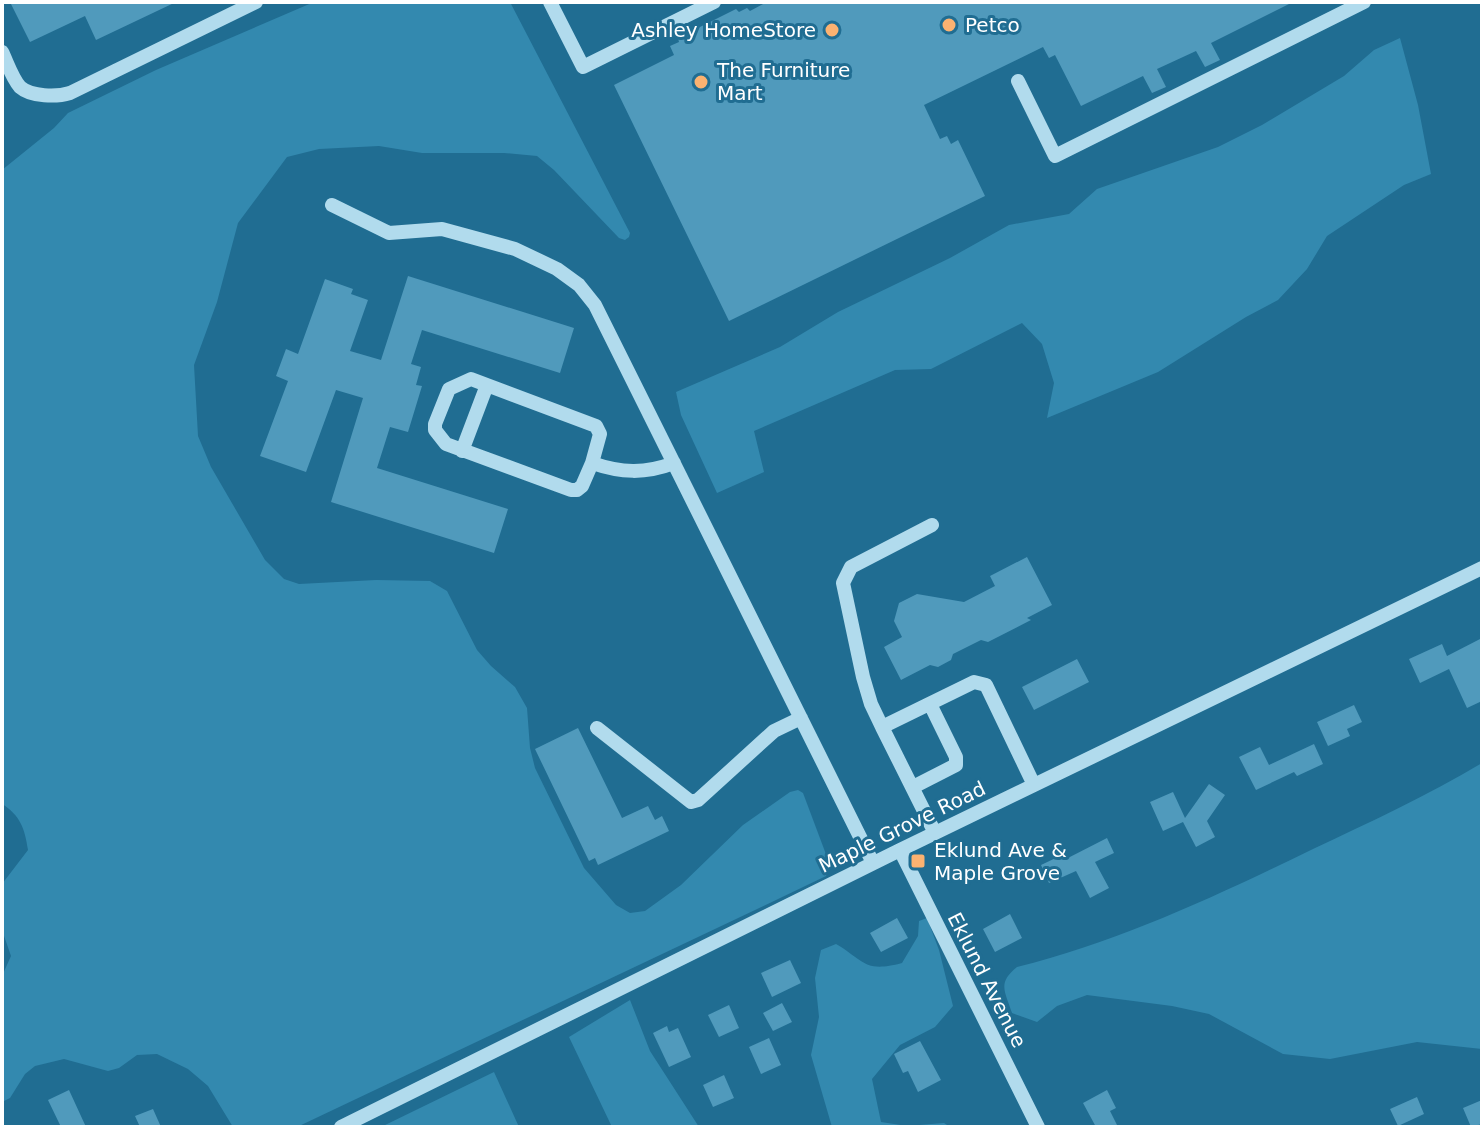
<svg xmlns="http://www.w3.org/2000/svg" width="1484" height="1129" viewBox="0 0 1484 1129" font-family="'DejaVu Sans',sans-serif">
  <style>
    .green { fill: #3389af }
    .building { fill: #509abc }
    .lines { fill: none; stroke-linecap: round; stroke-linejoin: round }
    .minor { stroke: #b1dbed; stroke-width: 14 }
    .poi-dot { fill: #fbb271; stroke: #206d92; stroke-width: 3 }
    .labels { text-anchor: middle; stroke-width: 6; stroke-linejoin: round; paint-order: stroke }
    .poi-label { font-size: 20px; fill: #fff; stroke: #206d92; text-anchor: start }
    .street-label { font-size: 20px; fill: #fff; stroke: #206d92 }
  </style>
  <rect width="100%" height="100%" fill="#206d92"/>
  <path class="green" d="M 314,2 L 510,2 L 630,233 L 629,237 L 625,240 L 619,238 L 554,170 L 537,156 L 504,153 L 422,153 L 379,146 L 319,149 L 287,157 L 238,223 L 217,302 L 194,365 L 198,436 L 211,467 L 265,560 L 284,579 L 299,584 L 376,580 L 430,581 L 447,591 L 477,650 L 491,666 L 515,687 L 527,708 L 530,748 L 535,768 L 584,868 L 616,905 L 630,913 L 645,911 L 681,885 L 743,825 L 790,792 L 798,790 L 803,793 L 830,865 L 826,876 L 776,900 L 297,1127 L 233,1127 L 208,1086 L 188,1069 L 157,1054 L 137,1055 L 119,1068 L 108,1071 L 64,1059 L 35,1066 L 25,1074 L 10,1098 L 2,1102 L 2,976 L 11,956 L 2,930 L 2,884 L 28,850 C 25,829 20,815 2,804 L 2,170 L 54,128 L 68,113 L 156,70 Z
    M 1400,38 L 1418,105 L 1431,174 L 1404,185 L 1327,236 L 1307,269 L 1278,300 L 1246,317 L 1158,372 L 1047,418 L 1054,383 L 1042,344 L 1022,323 L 931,369 L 895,370 L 754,431 L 764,472 L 717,493 L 681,415 L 676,392 L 780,347 L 838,312 L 950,258 L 1009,225 L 1069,214 L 1097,189 L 1218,147 L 1262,125 L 1344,76 L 1374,50 Z
    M 1482,763 L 1482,1049 L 1417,1042 L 1330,1059 L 1283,1054 L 1209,1014 L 1172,1006 L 1087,995 L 1057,1006 L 1037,1022 L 1012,1013 C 1005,991 997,983 1017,967 C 1121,941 1216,896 1313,849 C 1370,822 1427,796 1482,763 Z
    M 927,918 L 939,950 L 953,1006 L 935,1027 L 900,1045 L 872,1079 L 881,1122 L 907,1126 L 944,1123 L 950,1127 L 832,1127 L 811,1055 L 819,1017 L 815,978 L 821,950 L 836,944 C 865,961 864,973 902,963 L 918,936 L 919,921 Z
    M 630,1000 L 650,1051 L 699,1127 L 612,1127 L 569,1037 Z
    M 494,1072 L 519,1127 L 381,1127 Z"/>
  <path class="building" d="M 10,2 L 176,2 L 96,40 L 85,16 L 30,42 Z
    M 767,2 L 1293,2 L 1211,43 L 1220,60 L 1205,67 L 1196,51 L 1157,69 L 1166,87 L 1152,93 L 1143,76 L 1081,106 L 1055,55 L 1049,58 L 1043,47 L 924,105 L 940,139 L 947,136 L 951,144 L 958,140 L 985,196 L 729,321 L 614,85 L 674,55 L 670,46 L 679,42 L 678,38 L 736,9 L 739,12 L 747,8 L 750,11 Z
    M 408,276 L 574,328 L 560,373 L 422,330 L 411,364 L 421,367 L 416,385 L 422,386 L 408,432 L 390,427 L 377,468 L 508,509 L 494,553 L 331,502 L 363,398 L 336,390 L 306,472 L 260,456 L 288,381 L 276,376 L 286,349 L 298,354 L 325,279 L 353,289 L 351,294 L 368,300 L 350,351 L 381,360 Z
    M 1027,557 L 1052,605 L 1027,618 L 1031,620 L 988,642 L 981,640 L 953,654 L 951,660 L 938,667 L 930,665 L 901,680 L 884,647 L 902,637 L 894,621 L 899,603 L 917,594 L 964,602 L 995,586 L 990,576 Z
    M 1482,638 L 1482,701 L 1467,708 L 1449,669 L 1420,683 L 1409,659 L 1442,644 L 1447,656 Z
    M 1077,659 L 1089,682 L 1034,710 L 1022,687 Z
    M 1354,705 L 1362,722 L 1347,729 L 1350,736 L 1328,746 L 1317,722 Z
    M 578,728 L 622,818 L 648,806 L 655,820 L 662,816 L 669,831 L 598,865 L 595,858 L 589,861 L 535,749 Z
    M 1314,744 L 1323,764 L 1297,776 L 1294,772 L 1256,790 L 1239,757 L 1260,747 L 1269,765 Z
    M 1209,784 L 1225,795 L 1207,821 L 1215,837 L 1196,847 L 1183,822 L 1163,831 L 1150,802 L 1173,792 L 1185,818 Z
    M 1107,838 L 1114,853 L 1095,862 L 1109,888 L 1090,898 L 1076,871 L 1049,883 L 1041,865 L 1062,855 L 1064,860 Z
    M 1010,914 L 1022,938 L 995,952 L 983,929 Z
    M 897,918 L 908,938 L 881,952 L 870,933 Z
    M 790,960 L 801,983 L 772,997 L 761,973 Z
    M 782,1003 L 792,1022 L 773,1031 L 763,1013 Z
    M 729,1005 L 739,1028 L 719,1037 L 708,1015 Z
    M 667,1026 L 669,1032 L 678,1028 L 691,1057 L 669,1067 L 653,1033 Z
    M 769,1038 L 781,1065 L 761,1074 L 749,1047 Z
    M 920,1041 L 941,1080 L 918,1092 L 908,1071 L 903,1073 L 894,1054 Z
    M 724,1075 L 734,1098 L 713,1107 L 703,1085 Z
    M 69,1090 L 86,1127 L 61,1127 L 48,1100 Z
    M 1107,1090 L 1116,1108 L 1110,1111 L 1118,1127 L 1096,1127 L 1083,1103 Z
    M 1417,1097 L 1424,1114 L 1398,1126 L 1390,1109 Z
    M 1482,1100 L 1482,1124 L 1471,1127 L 1463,1108 Z
    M 153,1109 L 161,1127 L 140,1127 L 135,1116 Z"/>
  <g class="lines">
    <path class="minor" d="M 550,2 L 583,67 L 714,2
      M 2,52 C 7,62 12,78 20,87 C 31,97 57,97 70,93 L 256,2
      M 1018,81 L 1055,156 L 1364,2
      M 332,205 L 389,233 L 442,229 L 515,249 L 557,269 L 579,285 L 595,305 L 873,863
      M 462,451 L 487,385
      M 592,463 L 582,486 L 577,490 L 571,490 L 446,444 L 435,430 L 435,424 L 449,389 L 471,379 L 596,426 L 600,434 L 592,463 C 621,473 645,474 674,463
      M 882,727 L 871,704 L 863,677 L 843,583 L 851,567 L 932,525
      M 597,728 L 691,802 L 698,800 L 774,731 L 801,718
      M 913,787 L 956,765 L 956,757 L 930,704
      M 935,833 L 882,727 L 974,682 L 986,685 L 1034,785
      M 900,850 L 1038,1127
      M 341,1127 L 900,850 L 1482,568"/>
  </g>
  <g class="poi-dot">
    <circle cx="949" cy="25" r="8"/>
    <circle cx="832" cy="30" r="8"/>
    <circle cx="701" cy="82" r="8"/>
    <rect x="910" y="853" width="16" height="16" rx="4"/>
  </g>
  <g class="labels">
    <g class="poi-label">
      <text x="965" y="32">Petco</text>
      <text x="816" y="37" text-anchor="end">Ashley HomeStore</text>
      <text x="717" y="77">The Furniture<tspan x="717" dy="23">Mart</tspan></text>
      <text x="934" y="857">Eklund Ave &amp;<tspan x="934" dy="23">Maple Grove</tspan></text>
    </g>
    <g class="street-label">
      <text transform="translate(902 827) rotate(-26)" y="7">Maple Grove Road</text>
      <text transform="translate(987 980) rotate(63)" y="7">Eklund Avenue</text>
    </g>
  </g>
  <rect width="1484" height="1129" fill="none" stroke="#ffffff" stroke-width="8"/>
</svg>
